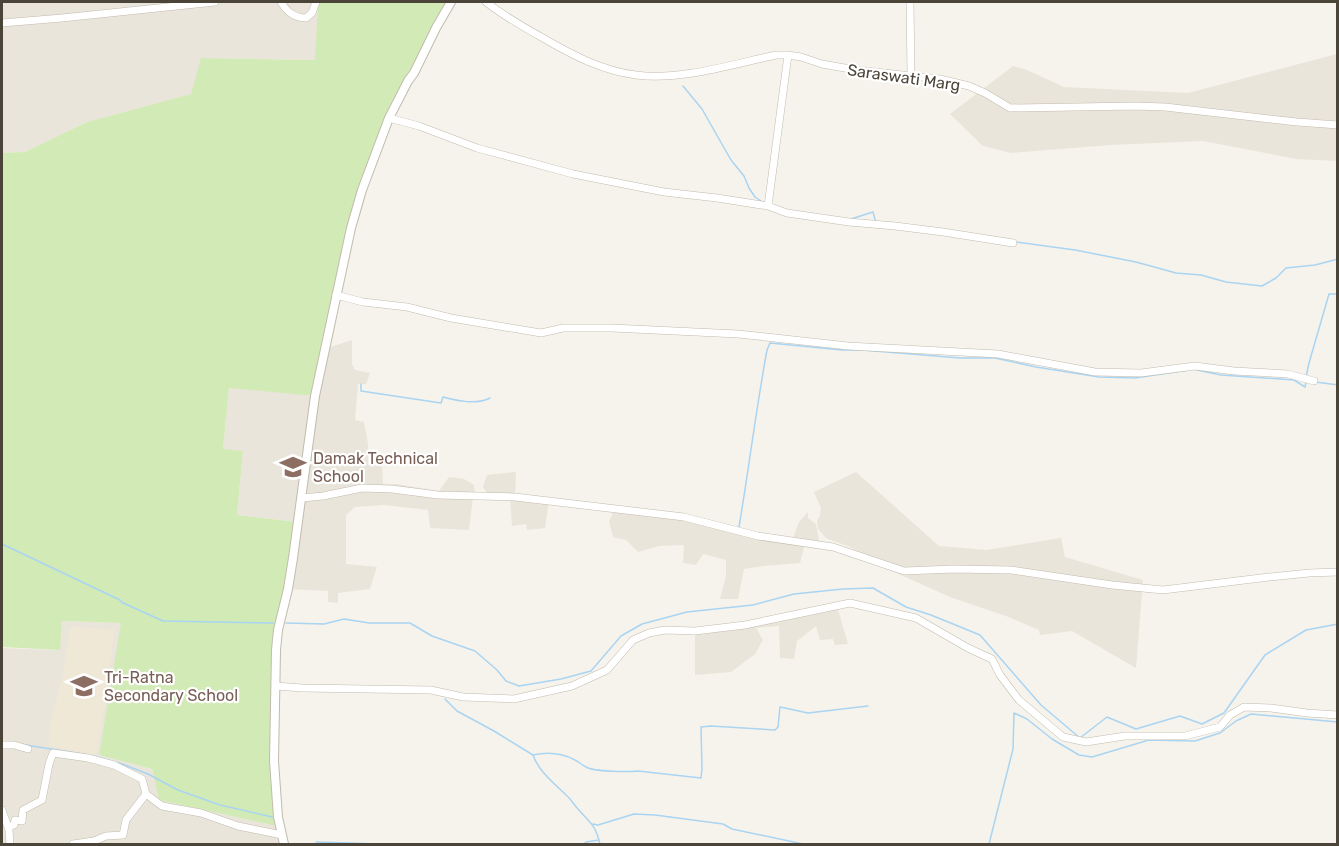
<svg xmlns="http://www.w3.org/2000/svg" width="1339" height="846" viewBox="0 0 1339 846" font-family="Rubik,sans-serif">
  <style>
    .residential { fill: #eae5da }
    .education { fill: #efe8d6 }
    .green { fill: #d2eab5 }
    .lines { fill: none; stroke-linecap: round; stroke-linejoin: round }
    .stream { stroke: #a9d4f2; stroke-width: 1.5 }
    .minor-casing { stroke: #c2bbae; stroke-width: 8 }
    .tertiary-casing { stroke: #c2bbae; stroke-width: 10 }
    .minor { stroke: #fff; stroke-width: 7 }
    .tertiary { stroke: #fff; stroke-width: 8 }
    .labels { text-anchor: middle; stroke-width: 4.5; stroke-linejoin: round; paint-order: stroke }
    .street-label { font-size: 16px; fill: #4b4439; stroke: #fff }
    .education-label { font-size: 16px; fill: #785e54; stroke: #fff; text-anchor: start }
  </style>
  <rect width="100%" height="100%" fill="#f6f3ec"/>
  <path class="residential" d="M 2,2 L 318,2 L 316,60 L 202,58 L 192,94 L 87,122 L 25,152 L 2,153 Z
    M 1337,54 L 1337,161 L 1296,159 L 1203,141 L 1111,145 L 1011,153 L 983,146 L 950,114 L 1013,66 L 1027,70 L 1064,87 L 1188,93 Z
    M 352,340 L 352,364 L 355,370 L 370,373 L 366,384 L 358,384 L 355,420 L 364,422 L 368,444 L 368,465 L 382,466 L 383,484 L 397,484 L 439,491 L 449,477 L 464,479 L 474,485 L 475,493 L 487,493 L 483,487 L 487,475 L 516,472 L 515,497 L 549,501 L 545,528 L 527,530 L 526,524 L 512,526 L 510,497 L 473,497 L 469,530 L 430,528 L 428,510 L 384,505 L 355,507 L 346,515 L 346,564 L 377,567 L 370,589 L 338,593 L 338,603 L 328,602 L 328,591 L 289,589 L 298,522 L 237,515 L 243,451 L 223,450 L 229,387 L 315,396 L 325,349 Z
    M 856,472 L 939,546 L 986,550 L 1061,538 L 1065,557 L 1143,580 L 1136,668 L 1072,631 L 1040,635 L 1039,630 L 1006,616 L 950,597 L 892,571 L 850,547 L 826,538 L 818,529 L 817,521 L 820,516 L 821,508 L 814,492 Z
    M 616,508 L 647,512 L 792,541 L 799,522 L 808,512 L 808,518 L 816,524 L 820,545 L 805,543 L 800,563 L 763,566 L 744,569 L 738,599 L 720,599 L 726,576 L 726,560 L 703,554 L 696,565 L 683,563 L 684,545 L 659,546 L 638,552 L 626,540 L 613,537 L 609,521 Z
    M 837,606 L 848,644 L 835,645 L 833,639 L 820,640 L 816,626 L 797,641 L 794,659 L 780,658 L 779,626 L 756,628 L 763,640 L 755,654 L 731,672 L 695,675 L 695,631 Z
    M 62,621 L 122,623 L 99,755 L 152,769 L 159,800 L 281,827 L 284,844 L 2,844 L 2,648 L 59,650 Z"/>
  <path class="education" d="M 70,626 L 114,630 L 107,695 L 96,755 L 49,746 L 51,718 L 63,678 Z"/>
  <path class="green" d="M 318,2 L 451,2 L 425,43 L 390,105 L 355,199 L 343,247 L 315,396 L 229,388 L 223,449 L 243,451 L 237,515 L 297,522 L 278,630 L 274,761 L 281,827 L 159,800 L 152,769 L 99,755 L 121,623 L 62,621 L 60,650 L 2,647 L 2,153 L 25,152 L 87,122 L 191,94 L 201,58 L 315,60 Z"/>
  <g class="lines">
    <path class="stream" d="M 683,86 L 702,109 L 731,160 L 744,176 L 749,188 L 755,197 L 761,201
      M 851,219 L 873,212 L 876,223
      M 1016,242 L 1075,250 L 1136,262 L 1176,273 L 1201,275 L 1226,282 L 1262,286 L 1276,278 L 1286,268 L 1315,265 L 1338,259
      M 1197,370 L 1221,375 L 1294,380 L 1305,387 L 1306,382
      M 1306,377 L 1309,363 L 1329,294 L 1338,294
      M 1316,382 L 1338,385
      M 361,384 L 361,391 L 441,403 L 443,397 C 458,401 476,405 490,398
      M 739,527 C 749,468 756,409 767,350 L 770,343 L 842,350 L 862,350 L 960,358 L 995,358 L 1036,367 L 1099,377 L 1135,378 L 1189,370
      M 2,544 L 120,600 L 121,602 L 163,621 L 273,623
      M 286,623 L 324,624 L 344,619 L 369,623 L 410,623 L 432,636 L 475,651 L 497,670 L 506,681 L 519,686 L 561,679 L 591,671 L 621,636 L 642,624 L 687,612 L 753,605 L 794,594 L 843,589 L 873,588 L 906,607 L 931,615 L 980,635 L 1041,705 L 1080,738 L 1107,717 L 1136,729 L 1180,716 L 1202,724 L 1224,713 L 1265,655 L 1306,630 L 1338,624
      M 445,699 L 457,711 L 494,731 L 533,755 C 539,772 554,783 566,795 C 571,799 574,805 578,809 C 591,824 595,824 600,844
      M 20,744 L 94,756 L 122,764 L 148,774 L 178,790 L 220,805 L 272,817
      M 533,755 C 547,752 562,753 575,760 C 579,762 582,765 586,767 C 594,772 629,772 638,771 L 701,778 L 702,769 L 701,727 L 711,726 L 775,730 L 778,727 L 780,707 L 808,713 L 868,706
      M 593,824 L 598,825 L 634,814 L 655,815 L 723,824 L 732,829 L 803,844
      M 316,842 L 379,844
      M 584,844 L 586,842 L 599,840
      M 989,844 L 1013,749 L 1014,713 L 1027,719 L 1052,739 L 1079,755 L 1092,757 L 1149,740 L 1195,741 L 1220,733 L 1236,721 L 1251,714 L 1338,722"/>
    <g class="minor-casing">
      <path id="minor" d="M 281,2 C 287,12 294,18 306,18 L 312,13 L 316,2
        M 486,2 C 504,16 523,27 543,38 C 572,55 603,71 636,75 C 680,81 733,64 776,55 L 788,55 L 801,57 L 822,64 L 856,70 L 940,79 L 969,86 L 985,93 L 1010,108 L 1136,106 L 1165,107 L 1297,122 L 1338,125
        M 910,2 L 911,75
        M 2,23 L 62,18 L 215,2
        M 389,118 L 419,126 L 477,148 L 573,174 L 664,192 L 717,198 L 768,206 L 787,213 L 849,222 L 895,226 L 943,232 L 1013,243
        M 768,206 L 788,55
        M 336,295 L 363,302 L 407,307 L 451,318 L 541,333 L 563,328 L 612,328 L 738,334 L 848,346 L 998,354 L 1095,372 L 1141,373 L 1195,366 L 1234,371 L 1288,374 L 1314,381
        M 302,498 L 323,496 L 362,488 L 392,489 L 438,495 L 515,497 L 684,517 L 758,536 L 833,547 L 904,571 L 954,569 L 1011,570 L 1112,585 L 1163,590 L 1269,577 L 1309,573 L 1338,572
        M 276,686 L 302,688 L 431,690 L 463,697 L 514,699 L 572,686 L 607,670 L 633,640 L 649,633 L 665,630 L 695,631 L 745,625 L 850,603 L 916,618 L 968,648 L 992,659 L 1000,675 L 1019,700 L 1063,737 L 1086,742 L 1125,736 L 1185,736 L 1220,727 L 1230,715 L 1244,707 L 1271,708 L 1307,713 L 1338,715
        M 2,745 L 14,745 L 28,749
        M 2,810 L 9,830 L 10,844
        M 8,827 L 14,825 L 15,820 L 22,821 L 23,810 L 42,800 L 49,764 L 53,753 L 88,758 L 114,765 L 142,779 L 146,794 L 162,806 L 201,813 L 238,826 L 282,835
        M 73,844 L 94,841 L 106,836 L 123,835 L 126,820 L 146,794"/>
    </g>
    <g class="tertiary-casing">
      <path id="tertiary" d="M 284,844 L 278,817 L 274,761 L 276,650 L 278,630 L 288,589 L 293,558 L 315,396 L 351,228 L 362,190 L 389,118 L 408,81 L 414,73 L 436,28 L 451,2"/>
    </g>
    <use href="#minor" class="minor"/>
    <use href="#tertiary" class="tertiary"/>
  </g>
  <defs>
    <g id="school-bare" transform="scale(2.07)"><path d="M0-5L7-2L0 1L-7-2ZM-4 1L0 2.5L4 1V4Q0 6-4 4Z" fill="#8d6e63" stroke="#fff" stroke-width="2.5" paint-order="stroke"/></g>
  </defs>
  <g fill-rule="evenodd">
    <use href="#school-bare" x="293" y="467"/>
    <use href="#school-bare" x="84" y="686"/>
  </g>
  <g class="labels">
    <g class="street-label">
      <text transform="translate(904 77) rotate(8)" y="6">Saraswati Marg</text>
    </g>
    <g class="education-label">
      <text x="313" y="464">Damak Technical<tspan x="313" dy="18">School</tspan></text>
      <text x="104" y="683">Tri-Ratna<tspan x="104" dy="18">Secondary School</tspan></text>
    </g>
  </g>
  <rect width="1339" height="846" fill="none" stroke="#4b4439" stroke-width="6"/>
</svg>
